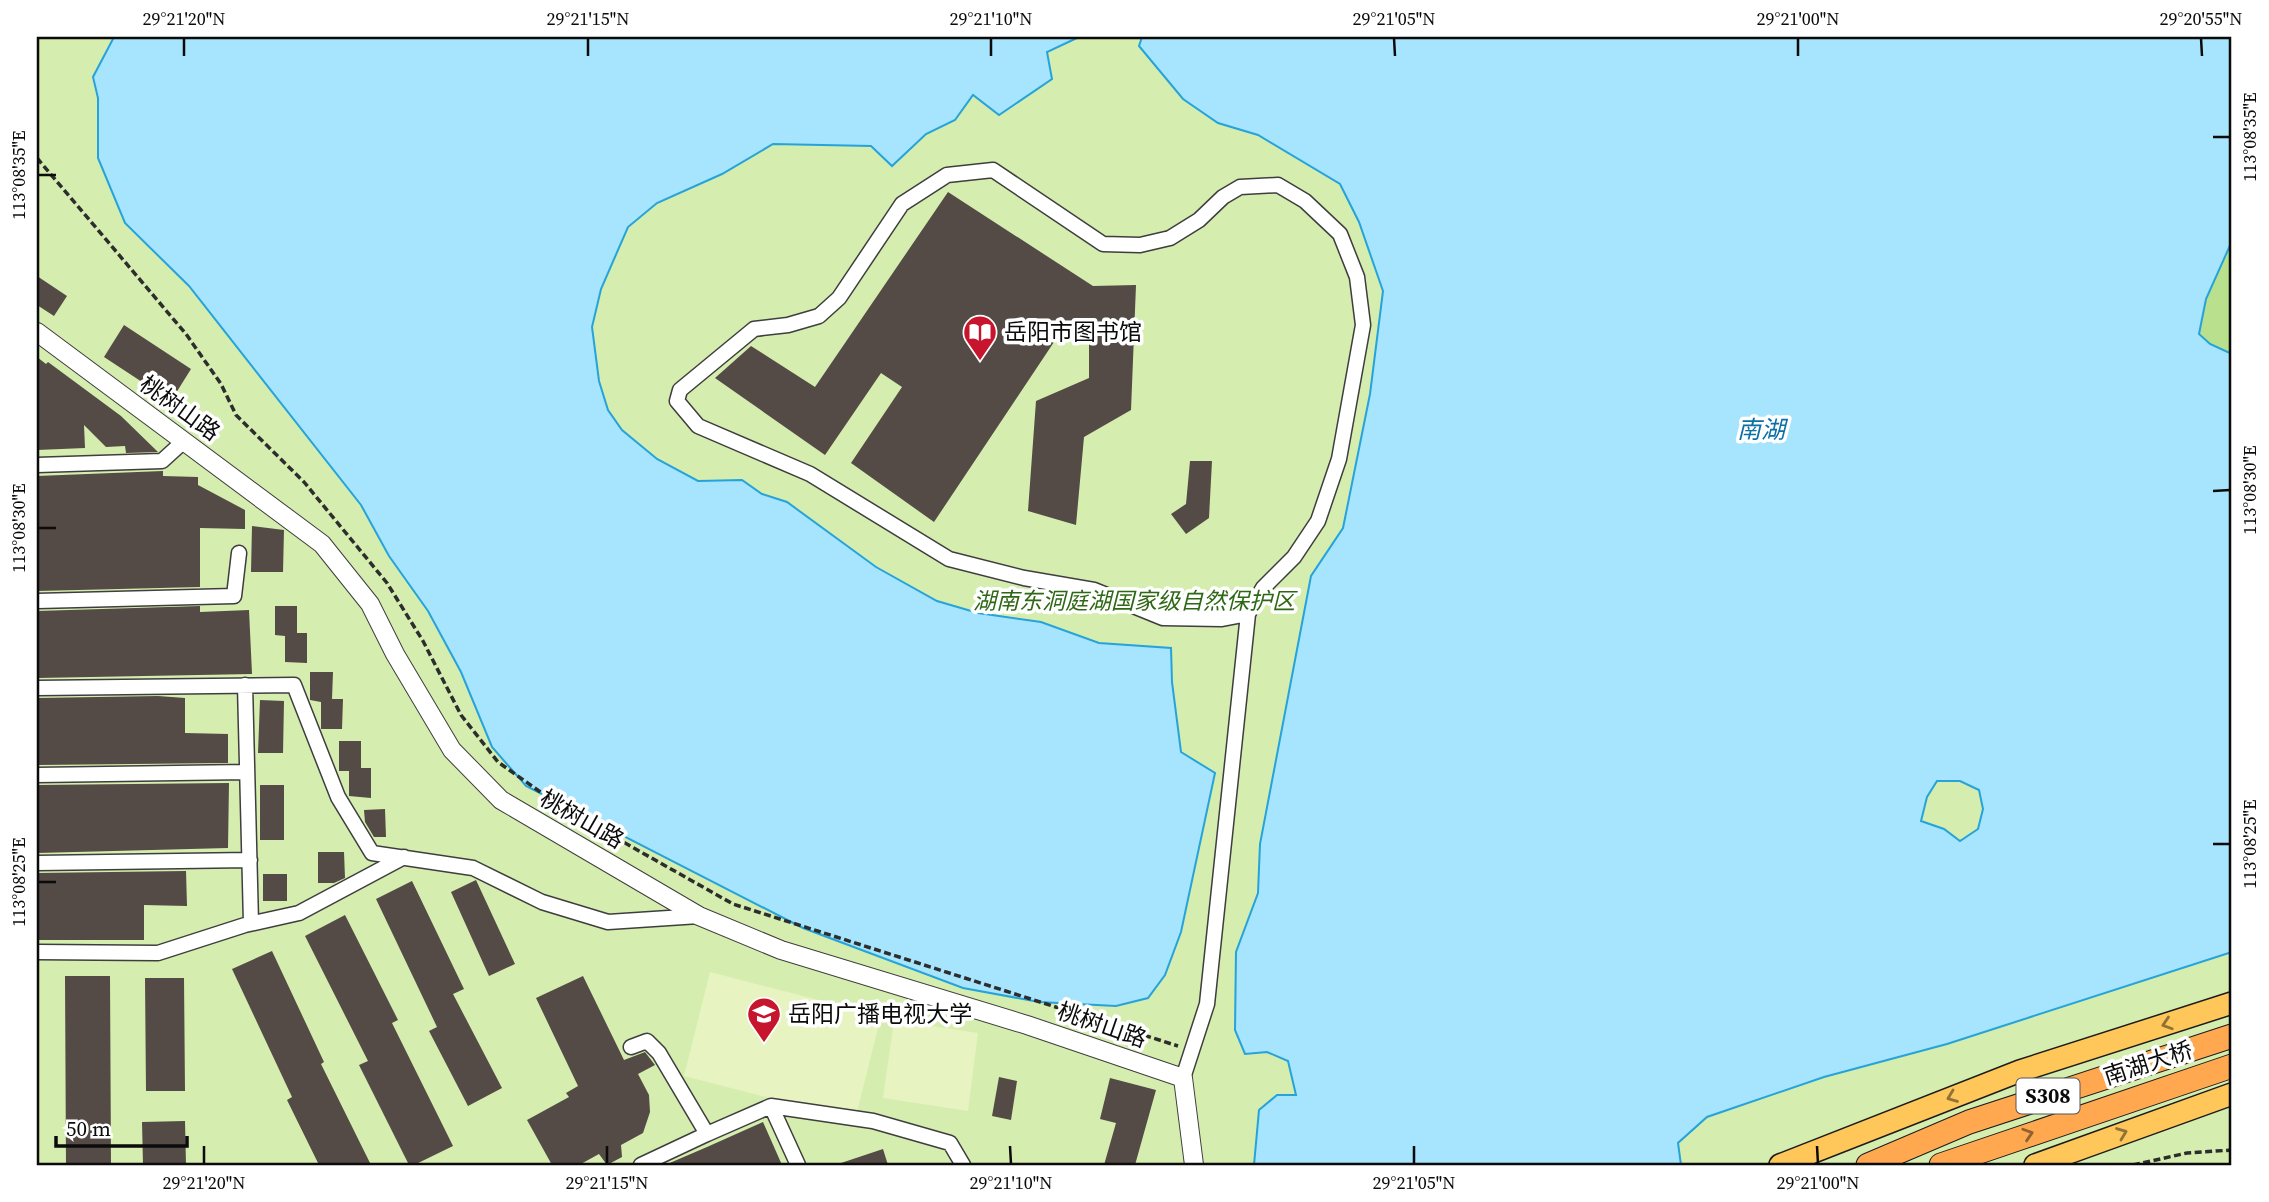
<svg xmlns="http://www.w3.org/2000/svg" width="2269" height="1202" viewBox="0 0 2269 1202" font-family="'Source Serif 4','Noto Sans SC',serif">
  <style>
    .green { fill: #d5edae }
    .forest { fill: #b9e08c }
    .pitch { fill: #e7f3c1 }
    .water { fill: #a7e4fd; stroke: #26a3db; stroke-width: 2; fill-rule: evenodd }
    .building { fill: #544a46 }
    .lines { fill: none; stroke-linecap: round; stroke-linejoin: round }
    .minor-casing { stroke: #3e3e3e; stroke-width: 17 }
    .tertiary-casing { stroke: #3e3e3e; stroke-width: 20 }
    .primary-casing { stroke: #1c1c1c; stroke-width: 24 }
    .trunk-casing { stroke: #1c1c1c; stroke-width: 25 }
    .path { stroke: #2d2d2d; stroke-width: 3.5; stroke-dasharray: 7 3.5; stroke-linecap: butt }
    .minor { stroke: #fff; stroke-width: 14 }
    .tertiary { stroke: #fff; stroke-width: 18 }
    .primary { stroke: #ffc759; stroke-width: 21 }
    .trunk { stroke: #ffa850; stroke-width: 23 }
    .oneway { stroke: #917236 }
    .oneway2 { stroke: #916131 }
    .ticks { fill: none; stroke: #0b0b0b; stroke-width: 2.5 }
    .labels { text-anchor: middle; stroke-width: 7; stroke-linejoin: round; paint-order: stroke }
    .shield { fill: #fff; stroke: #545454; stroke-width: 2 }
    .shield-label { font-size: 21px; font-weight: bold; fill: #0b0b0b }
    .poi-label { font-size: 23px; fill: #0b0b0b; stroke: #fff; text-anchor: start }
    .street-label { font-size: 23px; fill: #0b0b0b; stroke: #fff }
    .park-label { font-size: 23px; font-style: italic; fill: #2e6815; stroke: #fff }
    .water-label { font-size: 24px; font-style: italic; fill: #0971a8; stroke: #fff }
    .neatline { fill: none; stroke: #0b0b0b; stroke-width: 2.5 }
    .ticks-label { font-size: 18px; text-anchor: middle; fill: #0b0b0b }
  </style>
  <rect width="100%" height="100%" fill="#fff9e9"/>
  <path class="green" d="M 37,37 L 2232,37 L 2232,1165 L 37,1165 Z"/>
  <path class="forest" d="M 2232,241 L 2232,354 L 2210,344 L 2199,334 L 2206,299 Z"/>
  <path class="pitch" d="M 710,972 L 881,1016 L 855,1120 L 684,1076 Z
    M 894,1020 L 978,1033 L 968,1111 L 883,1098 Z"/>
  <path class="water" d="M 114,37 L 1079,37 L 1047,52 L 1052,79 L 999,115 L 973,95 L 955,120 L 926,134 L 892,166 L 871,146 L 773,144 L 722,174 L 657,203 L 628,227 L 601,289 L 592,327 L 599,381 L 608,410 L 622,430 L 657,459 L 698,481 L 742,480 L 762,494 L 787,502 L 876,567 L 937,601 L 978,613 L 1041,622 L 1099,643 L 1171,648 L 1172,682 L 1181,752 L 1215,773 L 1181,932 L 1165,975 L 1148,998 L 1116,1006 L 1039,1002 L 963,988 L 803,928 L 526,786 L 492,747 L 461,672 L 428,611 L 389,556 L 361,505 L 189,286 L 125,223 L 98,158 L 98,98 L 93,77 Z
    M 1142,37 L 2232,37 L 2232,241 L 2206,299 L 2199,334 L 2210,344 L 2232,354 L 2232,952 L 1947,1044 L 1824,1077 L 1707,1117 L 1678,1143 L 1681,1165 L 1254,1165 L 1259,1110 L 1277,1095 L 1296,1095 L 1288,1061 L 1267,1052 L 1245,1054 L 1235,1030 L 1236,952 L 1258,893 L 1260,844 L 1311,576 L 1343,528 L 1370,394 L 1383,291 L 1359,222 L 1340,184 L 1258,135 L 1218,123 L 1183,99 L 1139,46 ZM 1937,781 L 1960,781 L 1979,790 L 1983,809 L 1978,829 L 1960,841 L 1944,829 L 1921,821 L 1927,797 Z"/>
  <path class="building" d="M 948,192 L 1093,286 L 1136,285 L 1131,410 L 1084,437 L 1076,525 L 1028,511 L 1036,401 L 1089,378 L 1089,337 L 1068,321 L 934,522 L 851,463 L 902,387 L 881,373 L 825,455 L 715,378 L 751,346 L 815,387 Z
    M 37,276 L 67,296 L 54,316 L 37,305 Z
    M 124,325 L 191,369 L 171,401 L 104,357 Z
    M 37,357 L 46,364 L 48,362 L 121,416 L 158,452 L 126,453 L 125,446 L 106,447 L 84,425 L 85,448 L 37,450 Z
    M 1190,461 L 1212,461 L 1209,518 L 1186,534 L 1171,514 L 1186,504 Z
    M 163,471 L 163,476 L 198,477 L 198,485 L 245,510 L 245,529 L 200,528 L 200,587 L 37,591 L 37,476 Z
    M 252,526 L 284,530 L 283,572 L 251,572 Z
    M 200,606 L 200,612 L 249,610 L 252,674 L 37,678 L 37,611 Z
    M 275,606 L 297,606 L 297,633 L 307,633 L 307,663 L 285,662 L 285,636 L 275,635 Z
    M 310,672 L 333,672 L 332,699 L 343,699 L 342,729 L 321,729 L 321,702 L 310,700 Z
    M 158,696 L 185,698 L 185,733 L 228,734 L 228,763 L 37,765 L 37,698 Z
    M 260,700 L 284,701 L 283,753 L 258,753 Z
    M 339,741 L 361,741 L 361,768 L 371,768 L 371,798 L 349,796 L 349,771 L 339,771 Z
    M 229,783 L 228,848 L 37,853 L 37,785 Z
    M 260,785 L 284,785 L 284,840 L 260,840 Z
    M 385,809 L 386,837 L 374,837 L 365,822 L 364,810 Z
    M 318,852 L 344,852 L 345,878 L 334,883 L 318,883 Z
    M 186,871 L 187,906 L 144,905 L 144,940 L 37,940 L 37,873 Z
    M 263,874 L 287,874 L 287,901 L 263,901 Z
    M 476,880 L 515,964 L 489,976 L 451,892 Z
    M 412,881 L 464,989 L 453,994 L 502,1088 L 468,1106 L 429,1031 L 437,1027 L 376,899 Z
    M 345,915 L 398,1020 L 392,1023 L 453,1146 L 414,1165 L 409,1165 L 359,1065 L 368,1061 L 305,936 Z
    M 272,951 L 324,1062 L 321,1064 L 371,1165 L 319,1165 L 287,1100 L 292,1097 L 232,969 Z
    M 65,976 L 110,976 L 111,1165 L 66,1165 Z
    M 583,976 L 624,1060 L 645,1052 L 655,1065 L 638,1074 L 649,1095 L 650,1112 L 643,1133 L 621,1145 L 622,1157 L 607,1165 L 599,1154 L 579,1165 L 552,1165 L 527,1120 L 569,1097 L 566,1093 L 578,1086 L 536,998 Z
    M 145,978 L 184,978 L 185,1091 L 146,1091 Z
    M 999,1077 L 1017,1081 L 1011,1120 L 992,1116 Z
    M 1110,1078 L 1156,1090 L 1135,1165 L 1104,1165 L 1116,1123 L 1100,1119 Z
    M 185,1121 L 186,1165 L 143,1165 L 142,1122 Z
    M 763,1122 L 782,1165 L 665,1165 L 707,1147 Z
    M 883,1149 L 888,1165 L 842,1165 L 841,1163 Z"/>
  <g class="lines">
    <g class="minor-casing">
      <path id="minor" d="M 37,465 L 162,461 L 184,441
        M 37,601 L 234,596 L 239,553
        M 245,685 L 251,923
        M 37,688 L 294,685 L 338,797 L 372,853 L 473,868 L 542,902 L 608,922 L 699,916
        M 37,775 L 247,772
        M 37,863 L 250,860
        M 37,952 L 158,953 L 245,925 L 299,913 L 404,857
        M 631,1047 L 647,1041 L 659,1053 L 707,1134 L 771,1106 L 873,1121 L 950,1143 L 963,1165
        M 1183,1078 L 1207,1004 L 1248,614 L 1263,588 L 1294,557 L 1318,521 L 1339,459 L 1363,325 L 1357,277 L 1340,234 L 1305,201 L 1278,185 L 1240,187 L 1223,197 L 1199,220 L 1170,238 L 1140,245 L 1103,244 L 993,170 L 947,175 L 902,204 L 839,298 L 819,316 L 788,325 L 754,329 L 680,390 L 677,401 L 698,426 L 810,474 L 949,559 L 1024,578 L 1094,590 L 1163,618 L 1222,619 L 1248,614
        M 771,1106 L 798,1165
        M 641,1165 L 707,1134"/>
    </g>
    <g class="tertiary-casing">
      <path id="tertiary" d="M 37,332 L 322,544 L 370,604 L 395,654 L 452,750 L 501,800 L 699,916 L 781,950 L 1027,1025 L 1183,1078 L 1194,1165"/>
    </g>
    <g class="primary-casing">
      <path id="primary" d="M 1780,1165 L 2020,1071 L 2232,1003
        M 2035,1165 L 2232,1094"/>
    </g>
    <g class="trunk-casing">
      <path id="trunk" d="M 1868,1165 L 1969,1122 L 2232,1036
        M 1941,1165 L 2232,1066"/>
    </g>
    <path class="path" d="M 37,158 L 186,334 L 221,384 L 236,415 L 304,482 L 387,583 L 423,641 L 461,715 L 498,762 L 563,808 L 733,904 L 1178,1046
      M 2133,1165 L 2187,1153 L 2232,1150"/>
    <use href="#minor" class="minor"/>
    <use href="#tertiary" class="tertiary"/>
    <use href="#primary" class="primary"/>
    <use href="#trunk" class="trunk"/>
  </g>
  <defs><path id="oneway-chevron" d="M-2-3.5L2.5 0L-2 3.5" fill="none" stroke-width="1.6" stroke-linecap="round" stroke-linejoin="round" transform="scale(1.75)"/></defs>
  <g class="oneway">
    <use href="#oneway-chevron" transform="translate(2167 1024) rotate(162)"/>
    <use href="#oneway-chevron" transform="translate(1952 1097) rotate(159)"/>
    <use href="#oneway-chevron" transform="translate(2122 1133) rotate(-21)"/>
  </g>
  <use class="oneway2" href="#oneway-chevron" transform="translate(2028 1134) rotate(-18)"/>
  <path class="ticks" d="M 184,38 L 184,56M 588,38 L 588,56M 991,38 L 991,56M 1394,38 L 1395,56M 1798,38 L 1798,56M 2201,38 L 2202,56M 2213,137 L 2230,137M 38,175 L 56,175M 2213,491 L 2230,490M 38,528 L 56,528M 2213,844 L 2230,844M 38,882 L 56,882M 204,1146 L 204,1164M 607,1146 L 607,1164M 1010,1146 L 1011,1164M 1414,1146 L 1414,1164M 1817,1146 L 1818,1164"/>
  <defs>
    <g id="library-pin" transform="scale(1.75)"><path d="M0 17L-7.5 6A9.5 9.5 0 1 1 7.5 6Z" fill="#c8152e" stroke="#fff"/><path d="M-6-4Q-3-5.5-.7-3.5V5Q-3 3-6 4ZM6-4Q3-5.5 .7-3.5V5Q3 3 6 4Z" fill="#fff"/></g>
    <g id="university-pin" transform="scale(1.75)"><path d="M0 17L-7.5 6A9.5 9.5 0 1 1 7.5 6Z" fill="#c8152e" stroke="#fff"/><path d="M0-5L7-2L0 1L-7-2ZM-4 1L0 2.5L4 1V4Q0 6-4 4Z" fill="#fff"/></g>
  </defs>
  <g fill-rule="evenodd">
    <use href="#library-pin" x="980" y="332"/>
    <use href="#university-pin" x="764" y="1014"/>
  </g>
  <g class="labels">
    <rect class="shield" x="2016.5" y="1078.5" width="63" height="35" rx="5"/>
    <g class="shield-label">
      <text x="2048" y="1103">S308</text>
    </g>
    <g class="poi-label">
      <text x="1004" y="340">岳阳市图书馆</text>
      <text x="788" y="1022">岳阳广播电视大学</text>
    </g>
    <g class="street-label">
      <text transform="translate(180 408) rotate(36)" y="8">桃树山路</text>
      <text transform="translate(582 819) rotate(30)" y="8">桃树山路</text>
      <text transform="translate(1102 1025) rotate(19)" y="8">桃树山路</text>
      <text transform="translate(2148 1063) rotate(-18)" y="8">南湖大桥</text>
    </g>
    <g class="park-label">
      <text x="1134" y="609">湖南东洞庭湖国家级自然保护区</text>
    </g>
    <g class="water-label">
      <text x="1761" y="438">南湖</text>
    </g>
  </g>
  <rect width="2269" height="1202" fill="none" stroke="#ffffff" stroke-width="77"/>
  <path d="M56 1136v10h131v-10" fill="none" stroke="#0b0b0b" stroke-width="3.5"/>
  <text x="66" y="1136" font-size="21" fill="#0b0b0b" stroke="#ffffff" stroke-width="5" paint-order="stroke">50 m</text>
  <rect x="38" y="38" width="2192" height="1126" class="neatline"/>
  <g class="ticks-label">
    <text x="184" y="25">29°21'20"N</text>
    <text x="588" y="25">29°21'15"N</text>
    <text x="991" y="25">29°21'10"N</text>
    <text x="1394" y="25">29°21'05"N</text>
    <text x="1798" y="25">29°21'00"N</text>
    <text x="2201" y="25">29°20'55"N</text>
    <text transform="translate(2250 137) rotate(-90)" y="6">113°08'35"E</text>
    <text transform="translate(19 175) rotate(-90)" y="6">113°08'35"E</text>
    <text transform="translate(2250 490) rotate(-90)" y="6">113°08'30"E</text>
    <text transform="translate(19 528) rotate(-90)" y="6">113°08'30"E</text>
    <text transform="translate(2250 844) rotate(-90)" y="6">113°08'25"E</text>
    <text transform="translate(19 882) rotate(-90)" y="6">113°08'25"E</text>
    <text x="204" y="1189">29°21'20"N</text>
    <text x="607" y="1189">29°21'15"N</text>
    <text x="1011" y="1189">29°21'10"N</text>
    <text x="1414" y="1189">29°21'05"N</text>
    <text x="1818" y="1189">29°21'00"N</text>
  </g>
</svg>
